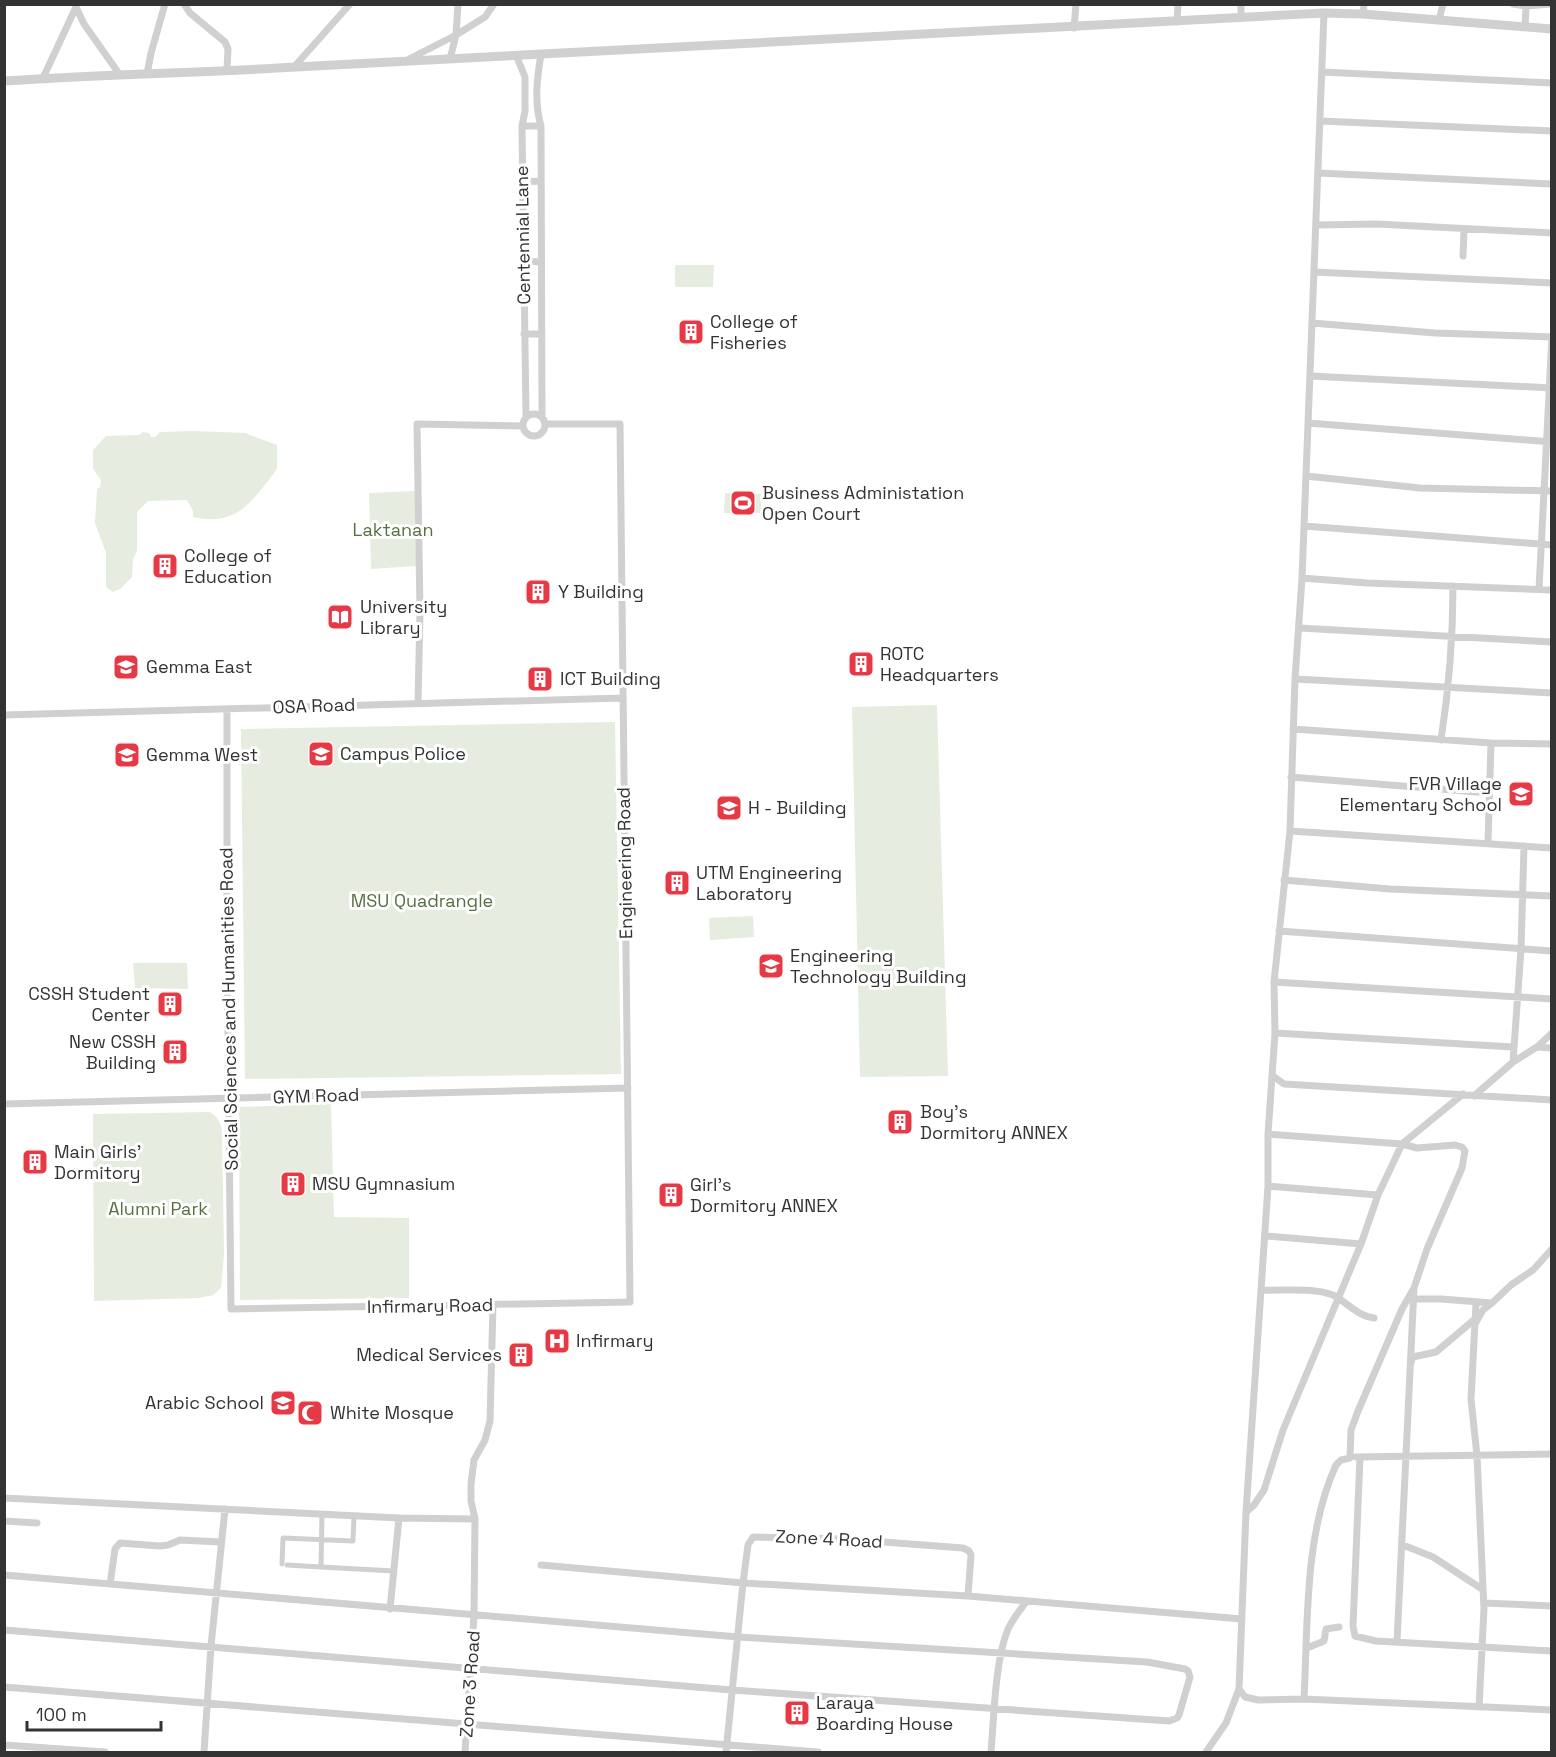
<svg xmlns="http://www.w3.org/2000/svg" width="1556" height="1757" viewBox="0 0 1556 1757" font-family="'Space Grotesk',sans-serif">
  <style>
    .green { fill: #e6ecdf }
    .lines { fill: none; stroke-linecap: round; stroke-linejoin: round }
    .pedestrian { stroke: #d0d0d0; stroke-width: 5 }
    .minor { stroke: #d0d0d0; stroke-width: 7 }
    .tertiary { stroke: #d0d0d0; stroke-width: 9 }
    .labels { text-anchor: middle; stroke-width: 6; stroke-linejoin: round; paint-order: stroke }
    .street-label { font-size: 18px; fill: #333; stroke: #fff }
    .poi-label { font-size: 18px; fill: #333; stroke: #fff; text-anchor: start }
    .park-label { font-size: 18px; fill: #56703f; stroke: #fff }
  </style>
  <rect width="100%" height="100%" fill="#fff"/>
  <path class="green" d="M 675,265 L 714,265 L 713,287 L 675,287 Z
    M 192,431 L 245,433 L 277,445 L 277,469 C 252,501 238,527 193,517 L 193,511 L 187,500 L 148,501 L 137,512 L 137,550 L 133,560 L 132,577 L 120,589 L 113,592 L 106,587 L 106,553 L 95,523 L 97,489 L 100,487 L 101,480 L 93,469 L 93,450 L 106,436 L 139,435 L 143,432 L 149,433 L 151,437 L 155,437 L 160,432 Z
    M 415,491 L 416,566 L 371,569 L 369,493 Z
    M 725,493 L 761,494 L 761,513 L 724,513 Z
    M 937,705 L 948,1076 L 860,1077 L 852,707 Z
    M 615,722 L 621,1074 L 245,1079 L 241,729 Z
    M 753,916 L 754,937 L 710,940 L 709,918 Z
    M 133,963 L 187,963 L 188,989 L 135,988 Z
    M 331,1104 L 334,1217 L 409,1218 L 409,1298 L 240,1300 L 239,1107 Z
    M 210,1112 C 218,1117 220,1122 222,1131 L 224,1254 L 221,1288 L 213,1295 L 199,1298 L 94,1301 L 93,1114 Z"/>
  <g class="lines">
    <path class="pedestrian" d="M 282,1564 L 283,1538 L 353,1541 L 354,1516
      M 287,1565 L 321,1567 L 322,1514
      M 321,1567 L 394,1571"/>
    <path class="minor" d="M 77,4 L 76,7 L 84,24 L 120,75
      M 184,4 L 190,13 L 225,42 L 228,49 L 227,70
      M 1241,4 L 1241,18
      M 1513,4 L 1526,6 L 1551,4
      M 1363,14 L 1364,4
      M 1439,20 L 1443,4
      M 1177,22 L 1178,4
      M 1525,27 L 1526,6
      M 1074,28 L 1076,4
      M 541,54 C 537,78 534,102 541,126 L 542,417
      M 516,55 L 525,77 L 525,111 L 522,126 L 526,417
      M 409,59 L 456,35 L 485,17 L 494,4
      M 450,59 L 456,35 L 458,4
      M 294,67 L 350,4
      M 1322,72 L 1552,83
      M 147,74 L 151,53 L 165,4
      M 43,78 L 76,7
      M 1320,121 L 1552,131
      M 522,126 L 541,126
      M 1318,173 L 1552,184
      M 522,182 L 541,181
      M 1316,225 L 1377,224 L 1552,233
      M 1463,256 L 1464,230
      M 523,261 L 541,262
      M 1314,272 L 1552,283
      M 1312,323 L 1435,333 L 1552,337
      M 524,334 L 541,334
      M 1310,376 L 1552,388
      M523 425a11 11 0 1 1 22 0a11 11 0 1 1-22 0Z
      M 1308,423 L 1552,442
      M 1306,476 L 1420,488 L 1552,491
      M 1304,526 L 1552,545
      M 1302,578 L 1367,583 L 1552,590
      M 1539,589 L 1552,336
      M 1299,628 L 1552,642
      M 1295,679 L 1552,693
      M 418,703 L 420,612 L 417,424 L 523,426
      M 227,709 L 227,947 L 231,1309 L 630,1302 L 620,424 L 545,424
      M 4,715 L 623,698
      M 1293,729 L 1491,743 L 1552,744
      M 1441,740 C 1449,688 1453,638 1453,586
      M 1291,777 L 1489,793
      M 1290,831 L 1552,848
      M 1488,843 L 1491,743
      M 1284,880 L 1390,889 L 1552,896
      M 1279,931 L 1552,951
      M 1274,982 L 1552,999
      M 1275,1033 L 1513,1047
      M 1537,1047 L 1552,1048
      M 1513,1062 L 1521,949 L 1524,846
      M 1273,1076 L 1284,1084 L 1552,1100
      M 1474,1096 L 1513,1062 L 1537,1047 L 1552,1033
      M 4,1104 L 628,1088
      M 1268,1134 L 1402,1144 L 1417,1148 L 1455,1145 L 1462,1147 L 1465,1151 L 1462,1168 L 1427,1249 L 1414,1288 L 1397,1642
      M 1268,1186 L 1378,1195
      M 1266,1236 L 1361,1244
      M 1261,1290 C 1283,1291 1312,1287 1333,1295 C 1347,1302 1357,1316 1374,1318
      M 1414,1299 L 1441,1299 L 1492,1303 L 1511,1285 L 1533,1270 L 1552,1249
      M 1476,1303 L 1471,1399 L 1477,1456 L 1484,1609 L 1479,1707
      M 1475,1324 L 1483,1310 L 1492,1303
      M 1411,1363 L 1413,1357 L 1436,1352 L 1475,1319
      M 1356,1457 L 1552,1454
      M 1360,1457 L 1353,1626 L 1355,1636 L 1376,1641 L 1552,1651
      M 4,1498 L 399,1518 L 390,1609
      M 1246,1512 L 1254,1505 L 1264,1490 L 1283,1430 L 1361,1244 L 1378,1195 L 1402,1144 L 1463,1094
      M 399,1518 L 475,1519
      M 4,1521 L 37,1523
      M 1403,1545 L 1433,1557 L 1482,1589
      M 541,1565 L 743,1583 L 968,1596 L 1242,1619
      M 4,1575 L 738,1637 L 1147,1662 L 1185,1669 L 1188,1671 L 1190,1677 L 1179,1715 L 1177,1718 L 1169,1721 L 732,1690 L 4,1630
      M 110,1584 L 115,1549 L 120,1543 L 160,1546 L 168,1545 L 180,1540 L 221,1542
      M 1484,1603 L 1552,1606
      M 1307,1648 L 1324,1641 L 1326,1629 L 1339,1627
      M 4,1687 L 818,1752
      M 1239,1689 L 1245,1697 L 1258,1700 L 1304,1699 L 1552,1710
      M 1304,1699 C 1308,1623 1304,1535 1336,1465 L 1341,1460 L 1350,1458 L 1351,1430 L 1358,1411 L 1402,1309 L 1414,1288
      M 4,1745 L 105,1752
      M 204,1752 L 211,1646 L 225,1509
      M 465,1752 L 474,1615 L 475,1519 L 471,1501 L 471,1484 L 474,1460 L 485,1440 L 490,1421 L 493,1305
      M 726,1752 L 743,1583 L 748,1545 L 753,1537 L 844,1539 L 963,1548 L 969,1551 L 971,1555 L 968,1596
      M 991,1752 C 994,1718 995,1660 1008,1629 C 1013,1619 1019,1611 1026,1602
      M 1206,1752 L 1226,1723 L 1239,1689 L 1246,1512 L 1268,1186 L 1268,1134 L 1275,1033 L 1274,982 L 1290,831 L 1295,679 L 1302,578 L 1324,13"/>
    <path class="tertiary" d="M 4,81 C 102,74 199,73 296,67 C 639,48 982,33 1324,13 L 1363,14 L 1552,29"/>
  </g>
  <defs>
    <g id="building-square" transform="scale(1.35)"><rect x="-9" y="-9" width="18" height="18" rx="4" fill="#e63946" stroke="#fff"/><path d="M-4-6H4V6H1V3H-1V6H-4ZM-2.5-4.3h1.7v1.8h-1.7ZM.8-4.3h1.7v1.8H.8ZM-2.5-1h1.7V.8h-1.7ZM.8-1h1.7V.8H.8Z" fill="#fff"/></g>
    <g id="stadium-square" transform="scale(1.35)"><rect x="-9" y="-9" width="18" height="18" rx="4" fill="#e63946" stroke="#fff"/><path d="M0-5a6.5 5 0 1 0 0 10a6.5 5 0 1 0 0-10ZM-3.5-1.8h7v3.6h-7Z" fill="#fff"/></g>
    <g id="library-square" transform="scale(1.35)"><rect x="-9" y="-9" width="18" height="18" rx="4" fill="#e63946" stroke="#fff"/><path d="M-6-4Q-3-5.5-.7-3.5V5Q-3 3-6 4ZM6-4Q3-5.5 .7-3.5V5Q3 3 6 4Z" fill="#fff"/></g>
    <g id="university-square" transform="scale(1.35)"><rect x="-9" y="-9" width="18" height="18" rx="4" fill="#e63946" stroke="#fff"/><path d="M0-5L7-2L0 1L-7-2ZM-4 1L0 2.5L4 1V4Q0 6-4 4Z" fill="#fff"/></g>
    <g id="school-square" transform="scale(1.35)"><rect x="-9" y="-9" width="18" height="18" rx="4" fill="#e63946" stroke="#fff"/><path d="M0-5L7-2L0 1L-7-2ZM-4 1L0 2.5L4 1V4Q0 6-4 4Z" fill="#fff"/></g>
    <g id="hospital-square" transform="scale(1.35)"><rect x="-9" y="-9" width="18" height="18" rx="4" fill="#e63946" stroke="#fff"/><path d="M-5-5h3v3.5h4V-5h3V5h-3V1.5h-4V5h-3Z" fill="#fff"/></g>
    <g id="mosque-square" transform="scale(1.35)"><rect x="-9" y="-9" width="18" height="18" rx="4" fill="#e63946" stroke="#fff"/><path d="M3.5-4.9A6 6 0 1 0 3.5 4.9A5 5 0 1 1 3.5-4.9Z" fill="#fff"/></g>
  </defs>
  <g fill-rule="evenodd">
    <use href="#building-square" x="691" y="332"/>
    <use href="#stadium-square" x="743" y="503"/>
    <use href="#building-square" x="165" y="566"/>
    <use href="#building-square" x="538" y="592"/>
    <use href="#library-square" x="340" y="617"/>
    <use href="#building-square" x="861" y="664"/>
    <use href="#university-square" x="126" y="667"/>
    <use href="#building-square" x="540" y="679"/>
    <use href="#university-square" x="321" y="754"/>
    <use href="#university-square" x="127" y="755"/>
    <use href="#school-square" x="1521" y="794"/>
    <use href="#university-square" x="729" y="808"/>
    <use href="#building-square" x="677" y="883"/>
    <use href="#university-square" x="771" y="966"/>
    <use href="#building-square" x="170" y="1004"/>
    <use href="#building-square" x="175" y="1052"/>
    <use href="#building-square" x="900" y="1122"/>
    <use href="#building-square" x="35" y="1162"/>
    <use href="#building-square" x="293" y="1184"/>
    <use href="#building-square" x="671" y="1195"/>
    <use href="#hospital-square" x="557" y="1341"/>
    <use href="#building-square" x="521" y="1355"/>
    <use href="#school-square" x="283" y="1403"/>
    <use href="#mosque-square" x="310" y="1413"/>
    <use href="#building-square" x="797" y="1713"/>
  </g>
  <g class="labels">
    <g class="street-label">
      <text transform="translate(523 235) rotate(-91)" y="6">Centennial Lane</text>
      <text transform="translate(314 706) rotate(-2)" y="6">OSA Road</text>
      <text transform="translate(625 863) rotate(-91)" y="6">Engineering Road</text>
      <text transform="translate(229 1009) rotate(-91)" y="6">Social Sciences and Humanities Road</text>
      <text transform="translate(316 1096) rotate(-2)" y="6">GYM Road</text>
      <text transform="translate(430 1306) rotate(-1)" y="6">Infirmary Road</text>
      <text transform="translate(829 1539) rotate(3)" y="6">Zone 4 Road</text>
      <text transform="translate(470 1684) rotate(-86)" y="6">Zone 3 Road</text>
    </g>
    <g class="poi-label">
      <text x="710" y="328">College of<tspan x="710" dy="21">Fisheries</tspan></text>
      <text x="762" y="499">Business Administation<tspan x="762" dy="21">Open Court</tspan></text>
      <text x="184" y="562">College of<tspan x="184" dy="21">Education</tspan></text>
      <text x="558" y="598">Y Building</text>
      <text x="360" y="613">University<tspan x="360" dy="21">Library</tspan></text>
      <text x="880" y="660">ROTC<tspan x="880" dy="21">Headquarters</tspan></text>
      <text x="146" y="673">Gemma East</text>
      <text x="560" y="685">ICT Building</text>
      <text x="340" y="760">Campus Police</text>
      <text x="146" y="761">Gemma West</text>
      <text x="1502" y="790" text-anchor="end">FVR Village<tspan x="1502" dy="21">Elementary School</tspan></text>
      <text x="748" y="814">H - Building</text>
      <text x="696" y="879">UTM Engineering<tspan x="696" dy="21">Laboratory</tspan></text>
      <text x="790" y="962">Engineering<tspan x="790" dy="21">Technology Building</tspan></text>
      <text x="150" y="1000" text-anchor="end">CSSH Student<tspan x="150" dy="21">Center</tspan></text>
      <text x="156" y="1048" text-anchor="end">New CSSH<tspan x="156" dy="21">Building</tspan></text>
      <text x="920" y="1118">Boy's<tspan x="920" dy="21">Dormitory ANNEX</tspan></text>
      <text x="54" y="1158">Main Girls'<tspan x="54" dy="21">Dormitory</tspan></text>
      <text x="312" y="1190">MSU Gymnasium</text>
      <text x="690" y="1191">Girl's<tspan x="690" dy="21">Dormitory ANNEX</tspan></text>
      <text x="576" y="1347">Infirmary</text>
      <text x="502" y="1361" text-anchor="end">Medical Services</text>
      <text x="264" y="1409" text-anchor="end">Arabic School</text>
      <text x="330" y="1419">White Mosque</text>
      <text x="816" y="1709">Laraya<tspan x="816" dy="21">Boarding House</tspan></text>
    </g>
    <g class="park-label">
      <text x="393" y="536">Laktanan</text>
      <text x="422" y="907">MSU Quadrangle</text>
      <text x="158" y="1215">Alumni Park</text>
    </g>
  </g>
  <rect width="1556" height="1757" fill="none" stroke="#333333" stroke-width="12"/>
  <path d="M27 1721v9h134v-9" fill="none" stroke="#333333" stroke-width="3"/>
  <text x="36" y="1721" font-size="18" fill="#333333" stroke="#ffffff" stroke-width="4.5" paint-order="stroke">100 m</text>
</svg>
